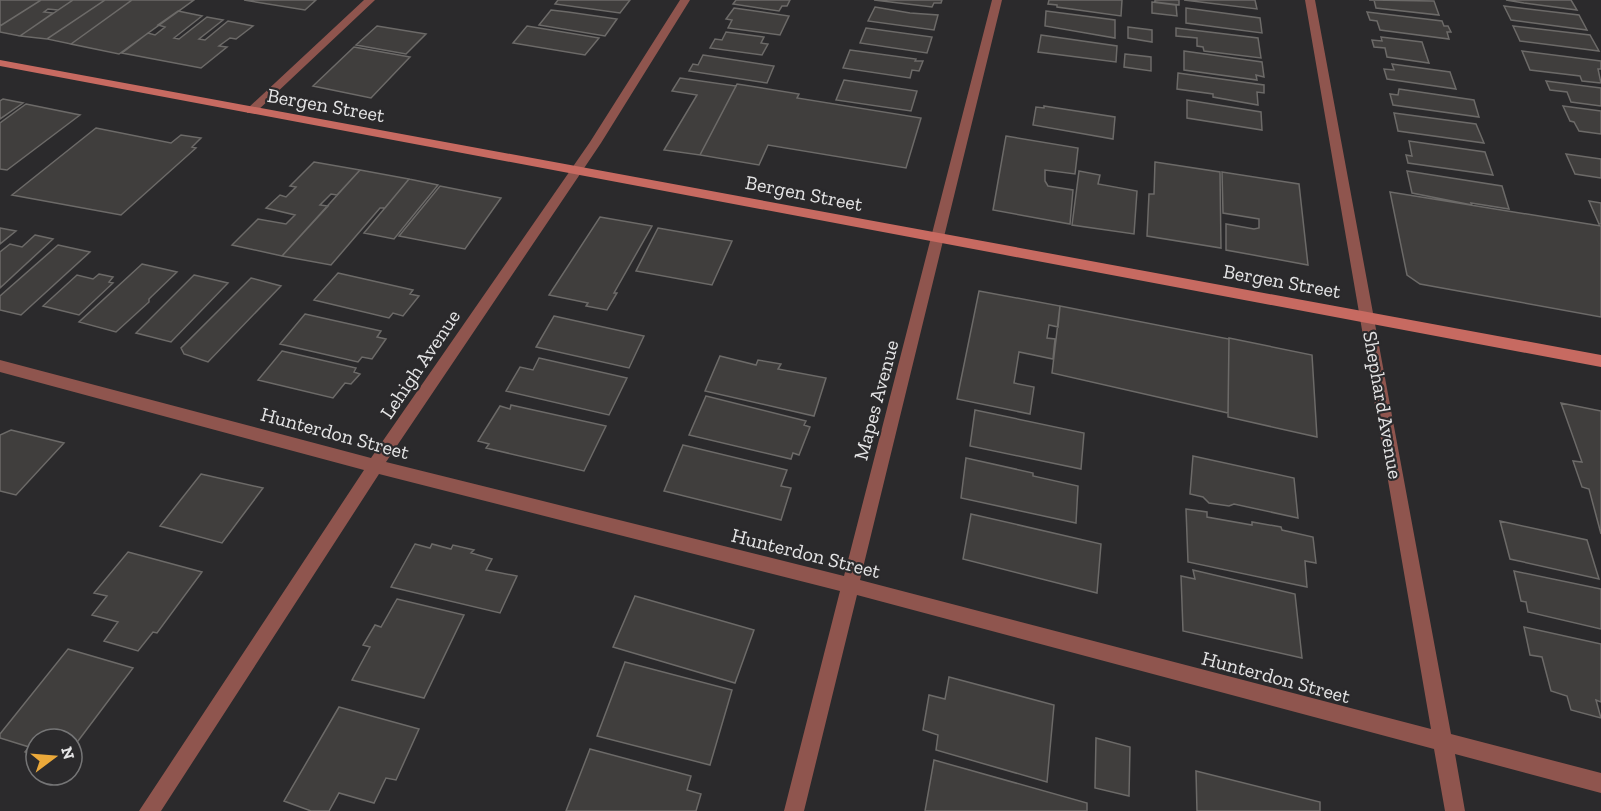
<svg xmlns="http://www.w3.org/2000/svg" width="1601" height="811" viewBox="0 0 1601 811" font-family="'Zilla Slab',serif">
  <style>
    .building { fill: #403e3d; stroke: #6c6a68; stroke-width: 1.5 }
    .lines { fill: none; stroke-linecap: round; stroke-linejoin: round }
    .minor { fill: #8f554e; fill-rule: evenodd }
    .secondary { fill: #c76a61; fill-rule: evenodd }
    .labels { text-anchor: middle; stroke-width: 4.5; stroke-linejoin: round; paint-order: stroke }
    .street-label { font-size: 20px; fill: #e5e5e6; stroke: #2b2a2c }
  </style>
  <rect width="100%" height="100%" fill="#2b2a2c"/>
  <path class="building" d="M 0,0 L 41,0 L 0,26 Z
    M 41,0 L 73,0 L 58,10 L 48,9 L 44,12 L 53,13 L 20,36 L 0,32 L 0,26 Z
    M 73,0 L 105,0 L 47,39 L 20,36 Z
    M 105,0 L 132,0 L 71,44 L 47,39 Z
    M 132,0 L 194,0 L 119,54 L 71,44 Z
    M 244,0 L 316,0 L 305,10 Z
    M 558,0 L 630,0 L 620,13 L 555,4 Z
    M 736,0 L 790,0 L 787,6 L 782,6 L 779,11 L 733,4 Z
    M 874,0 L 942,0 L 941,3 L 934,3 L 932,7 Z
    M 1049,0 L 1122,0 L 1121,16 L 1057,7 L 1057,5 L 1048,4 Z
    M 1155,0 L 1179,0 L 1179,5 L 1155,2 Z
    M 1184,0 L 1255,0 L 1257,9 Z
    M 1369,0 L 1434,1 L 1439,15 L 1376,8 L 1374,0 Z
    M 1506,0 L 1571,0 L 1577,10 L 1524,3 Z
    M 1152,2 L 1176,5 L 1177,16 L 1152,13 Z
    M 1504,6 L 1579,15 L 1587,30 L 1511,20 Z
    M 875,7 L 910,13 L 938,15 L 934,30 L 868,21 Z
    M 734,8 L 789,16 L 780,35 L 728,28 L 732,20 L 726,19 Z
    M 1186,8 L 1260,18 L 1262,33 L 1186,23 Z
    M 551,10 L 568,12 L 617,19 L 605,36 L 539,25 Z
    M 178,11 L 202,16 L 174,38 L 179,39 L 207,17 L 223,20 L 199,39 L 205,40 L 228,21 L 253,26 L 236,39 L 230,38 L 219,46 L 227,47 L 201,68 L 122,53 L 148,33 L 155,35 L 165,27 L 158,25 Z
    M 1046,11 L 1115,20 L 1115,38 L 1045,26 Z
    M 1367,12 L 1442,21 L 1444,26 L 1448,26 L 1451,32 L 1447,32 L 1449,39 L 1380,30 L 1377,21 L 1370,20 Z
    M 377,26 L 426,34 L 406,54 L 356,45 Z
    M 527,26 L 599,38 L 585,55 L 513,43 Z
    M 1513,26 L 1590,35 L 1599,51 L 1520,41 Z
    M 1128,27 L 1152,30 L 1152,42 L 1128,38 Z
    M 866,28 L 932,37 L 927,53 L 860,43 Z
    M 1176,28 L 1258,38 L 1261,58 L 1204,51 L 1203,47 L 1197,46 L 1197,38 L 1176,36 Z
    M 726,32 L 764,37 L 761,43 L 768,44 L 762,55 L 710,48 L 715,39 L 722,40 Z
    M 1041,35 L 1117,46 L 1116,62 L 1038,52 Z
    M 1381,37 L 1422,42 L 1429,63 L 1387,57 L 1385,48 L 1374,47 L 1372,40 L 1382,41 Z
    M 354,47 L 410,57 L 371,98 L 313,86 Z
    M 850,50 L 916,59 L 915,61 L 923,61 L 919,71 L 912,70 L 910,78 L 843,68 Z
    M 1184,51 L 1262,62 L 1264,77 L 1256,75 L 1257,80 L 1184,70 Z
    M 1522,51 L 1601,61 L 1601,69 L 1598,69 L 1601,83 L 1582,81 L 1580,76 L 1530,70 Z
    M 1125,54 L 1151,57 L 1151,71 L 1124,67 Z
    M 703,55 L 774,66 L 767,83 L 689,71 L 693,64 L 698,65 Z
    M 1392,64 L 1450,72 L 1456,89 L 1387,79 L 1384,69 L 1394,70 Z
    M 1178,73 L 1264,85 L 1264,93 L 1257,92 L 1258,105 L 1213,97 L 1213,94 L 1177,89 Z
    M 680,78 L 736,86 L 700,155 L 664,150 L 697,95 L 672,91 Z
    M 844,80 L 917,91 L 911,111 L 836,100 Z
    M 1546,81 L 1601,88 L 1601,106 L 1571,102 L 1567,92 L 1550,90 Z
    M 737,84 L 799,94 L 797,98 L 921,118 L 906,168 L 768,145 L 759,165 L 700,155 Z
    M 1399,89 L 1474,100 L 1479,117 L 1393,105 L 1390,94 L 1398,95 Z
    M 3,99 L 23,103 L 0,119 L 0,101 Z
    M 1187,100 L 1261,112 L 1262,130 L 1187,118 Z
    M 26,104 L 80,115 L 7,170 L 0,169 L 0,123 Z
    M 1044,106 L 1115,117 L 1113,139 L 1033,125 L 1036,107 L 1044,108 Z
    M 1563,106 L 1601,111 L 1601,134 L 1579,131 L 1574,122 L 1570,121 Z
    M 1394,113 L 1476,124 L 1484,143 L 1398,131 Z
    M 96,128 L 171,143 L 181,135 L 201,138 L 192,147 L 196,148 L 121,215 L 12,195 Z
    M 1006,136 L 1078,148 L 1075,174 L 1045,170 L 1045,181 L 1048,186 L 1073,190 L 1070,224 L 993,210 Z
    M 1409,141 L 1485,152 L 1493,175 L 1408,163 L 1406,155 L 1412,156 Z
    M 1566,154 L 1601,159 L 1601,178 L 1575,174 Z
    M 314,162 L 360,170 L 337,195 L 331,194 L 320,205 L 328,206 L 282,256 L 232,245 L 258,219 L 286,224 L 295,215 L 266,208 L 280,195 L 286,197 L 296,187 L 290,186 Z
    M 1155,162 L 1220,172 L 1221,248 L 1147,236 L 1149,194 L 1154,194 Z
    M 360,170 L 409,179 L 385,208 L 380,208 L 331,265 L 282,256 Z
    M 1079,171 L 1100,175 L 1098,184 L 1137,191 L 1134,234 L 1072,225 Z
    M 1407,171 L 1502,186 L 1509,209 L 1471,203 L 1472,205 L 1412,193 Z
    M 1222,172 L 1299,184 L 1308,265 L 1226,250 L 1226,224 L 1254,229 L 1259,228 L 1259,219 L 1223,213 Z
    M 409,179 L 438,185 L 394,239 L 364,233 Z
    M 440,186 L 501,198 L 465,249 L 399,236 Z
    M 1390,192 L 1601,226 L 1601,317 L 1420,284 L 1407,275 Z
    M 1589,201 L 1601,203 L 1601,224 L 1599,224 Z
    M 600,217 L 652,226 L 614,293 L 617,293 L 607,310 L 586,306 L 588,303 L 549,295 Z
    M 0,228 L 16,231 L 0,244 Z
    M 658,228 L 732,241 L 712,285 L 636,271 Z
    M 35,235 L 53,239 L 0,288 L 0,252 L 10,244 L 22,247 Z
    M 58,245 L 90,252 L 21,315 L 0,310 L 0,296 Z
    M 142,264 L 177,272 L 149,299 L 149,302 L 116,332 L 79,322 Z
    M 338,273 L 413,290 L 410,294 L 419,296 L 403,316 L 393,313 L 389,318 L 314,300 Z
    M 99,274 L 113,277 L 109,282 L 113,283 L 79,315 L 43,306 L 77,275 L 93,279 Z
    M 194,275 L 228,283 L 171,342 L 136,333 Z
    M 251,278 L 281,286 L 208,362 L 184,354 L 181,348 Z
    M 979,291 L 1060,306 L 1058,327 L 1049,325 L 1047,338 L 1055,339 L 1053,359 L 1019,352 L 1014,383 L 1034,387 L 1030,414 L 957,399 Z
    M 1060,306 L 1229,339 L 1228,413 L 1052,373 Z
    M 305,314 L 381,331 L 377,337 L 386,339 L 372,359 L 362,357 L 358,362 L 280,344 Z
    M 554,316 L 644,336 L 629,368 L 536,347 Z
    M 1229,338 L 1312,355 L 1317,437 L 1228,417 Z
    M 282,351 L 356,368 L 354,372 L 360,374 L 351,384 L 345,383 L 333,398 L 258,380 Z
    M 720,356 L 756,365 L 758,360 L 781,364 L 778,369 L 826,378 L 814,416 L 705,391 Z
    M 539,358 L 627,378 L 609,415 L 506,391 L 520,367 L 533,370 Z
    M 706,396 L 806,421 L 804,425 L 810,427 L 799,455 L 793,453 L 791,459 L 689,435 Z
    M 1561,403 L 1601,411 L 1601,534 L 1589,489 L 1582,487 L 1573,461 L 1582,462 Z
    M 511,405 L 606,426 L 584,471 L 486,448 L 489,444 L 478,441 L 500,406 L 510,409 Z
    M 975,410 L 1084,433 L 1081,469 L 970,446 Z
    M 11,430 L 64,443 L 16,495 L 0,491 L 0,435 Z
    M 683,445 L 787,470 L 781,486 L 791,488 L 781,520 L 664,491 Z
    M 1193,456 L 1294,478 L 1298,518 L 1234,504 L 1229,506 L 1209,503 L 1203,497 L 1190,494 Z
    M 966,458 L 1033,473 L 1033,476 L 1078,486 L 1076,523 L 961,498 Z
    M 201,474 L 263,488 L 222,543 L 160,526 Z
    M 1186,509 L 1207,512 L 1207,517 L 1252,525 L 1252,522 L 1281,527 L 1282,530 L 1313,537 L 1316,563 L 1305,561 L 1307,587 L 1188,562 Z
    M 971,514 L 1101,544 L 1097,593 L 963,559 Z
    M 1500,521 L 1587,540 L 1599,579 L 1510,559 Z
    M 415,544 L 430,548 L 432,544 L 451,549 L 453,545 L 474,550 L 471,553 L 492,559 L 486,570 L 517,576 L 500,613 L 391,587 Z
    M 128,552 L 202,572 L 157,633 L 153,632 L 138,651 L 104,641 L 118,622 L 92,615 L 107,596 L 94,593 Z
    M 1193,570 L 1295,594 L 1302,658 L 1183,631 L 1181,576 L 1195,579 Z
    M 1514,571 L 1601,589 L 1601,629 L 1528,612 L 1526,602 L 1521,601 Z
    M 635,596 L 754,630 L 735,683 L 613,647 Z
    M 397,599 L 464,615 L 424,698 L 352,680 L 370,647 L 363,645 L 375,625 L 381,627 Z
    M 1524,627 L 1601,644 L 1601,702 L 1596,700 L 1601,718 L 1571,710 L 1567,696 L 1551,691 L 1542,657 L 1530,655 Z
    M 68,649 L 133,668 L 72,749 L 72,739 L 36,739 L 36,756 L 25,752 L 29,747 L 0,738 L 0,734 Z
    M 625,662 L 732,690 L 710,765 L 597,736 Z
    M 949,677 L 1054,705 L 1047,782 L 936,750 L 938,735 L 923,730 L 929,695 L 945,699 Z
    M 339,707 L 419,729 L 396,780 L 386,778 L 374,803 L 339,793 L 329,811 L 311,811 L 284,801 Z
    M 1096,738 L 1130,747 L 1129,796 L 1095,788 Z
    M 590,749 L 691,776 L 687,790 L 701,794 L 696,811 L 566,811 Z
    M 934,760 L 1087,803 L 1087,811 L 925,811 Z
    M 1196,771 L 1320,802 L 1320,811 L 1197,811 Z"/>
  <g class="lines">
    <path class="minor" d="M 364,0 L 375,0 L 255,113 L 247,113 L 247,109 Z
      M 680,0 L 690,0 L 601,143 L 386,462 L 844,576 L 992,0 L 1002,0 L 860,580 L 1431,729 L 1305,0 L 1315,0 L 1451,734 L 1601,773 L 1601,793 L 1455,754 L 1465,811 L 1445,811 L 1434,749 L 857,595 L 804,811 L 784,811 L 840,591 L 379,474 L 161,811 L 139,811 L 364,470 L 0,372 L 0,360 L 371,458 L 590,142 Z"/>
    <path class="secondary" d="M 0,60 L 1601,355 L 1601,367 L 0,66 Z"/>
  </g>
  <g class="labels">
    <g class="street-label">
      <text transform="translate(326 105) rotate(10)" y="7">Bergen Street</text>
      <text transform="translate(804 193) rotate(11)" y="7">Bergen Street</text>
      <text transform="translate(1282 281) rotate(10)" y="7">Bergen Street</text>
      <text transform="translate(420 364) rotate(-56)" y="7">Lehigh Avenue</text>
      <text transform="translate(876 400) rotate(-75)" y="7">Mapes Avenue</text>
      <text transform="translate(1383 405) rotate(80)" y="7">Shephard Avenue</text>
      <text transform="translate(335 433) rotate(15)" y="7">Hunterdon Street</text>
      <text transform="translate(806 553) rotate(14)" y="7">Hunterdon Street</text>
      <text transform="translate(1276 677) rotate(15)" y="7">Hunterdon Street</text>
    </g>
  </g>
  <g transform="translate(54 757) rotate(74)"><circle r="28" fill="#2b2a2c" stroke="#757576" stroke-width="1.5"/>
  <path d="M0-4.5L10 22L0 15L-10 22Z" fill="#eba93a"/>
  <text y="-9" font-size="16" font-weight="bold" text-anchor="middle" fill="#e5e5e6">N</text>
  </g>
</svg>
